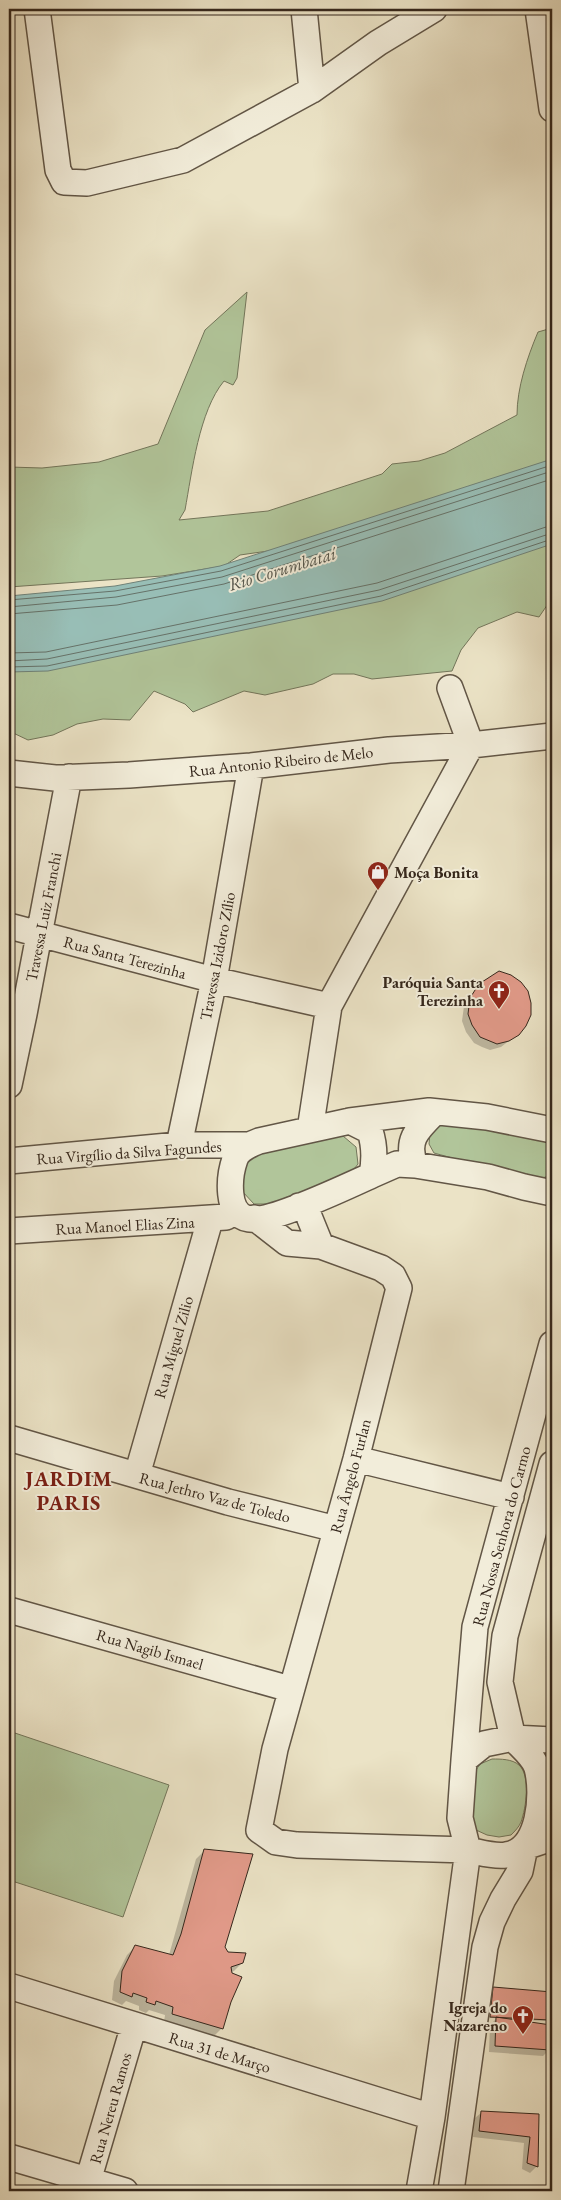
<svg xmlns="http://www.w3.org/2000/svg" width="561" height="2200" viewBox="0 0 561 2200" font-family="'EB Garamond',serif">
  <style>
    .green { fill: #b1c59a; stroke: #73765b }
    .water { fill: #98beb6; stroke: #708278 }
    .shadow { fill: #0003 }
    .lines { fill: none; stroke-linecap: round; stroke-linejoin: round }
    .shore { stroke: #667269; stroke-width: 1 }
    .building { fill: #e19a89; stroke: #35271c }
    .minor-casing { stroke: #625646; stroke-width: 28 }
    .minor { stroke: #f2edda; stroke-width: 25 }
    .labels { text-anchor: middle; stroke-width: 4; stroke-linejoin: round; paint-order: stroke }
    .street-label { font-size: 16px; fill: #35271c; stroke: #f2edda }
    .poi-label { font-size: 16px; font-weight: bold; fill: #35271c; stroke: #f2edda; text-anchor: end }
    .water-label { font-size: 18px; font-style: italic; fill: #53544a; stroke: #f2edda }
    .district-label { font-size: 21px; font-weight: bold; letter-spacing: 1px; fill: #7a1f14; stroke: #f2edda }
  </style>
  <rect width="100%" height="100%" fill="#ebe3c6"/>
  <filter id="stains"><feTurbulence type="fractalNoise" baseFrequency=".004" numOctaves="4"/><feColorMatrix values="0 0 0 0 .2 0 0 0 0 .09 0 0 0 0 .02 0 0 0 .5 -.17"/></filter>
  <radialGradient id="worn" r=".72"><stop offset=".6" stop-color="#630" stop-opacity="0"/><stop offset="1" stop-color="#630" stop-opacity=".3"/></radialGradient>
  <path class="green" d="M 247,292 L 237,378 L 233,385 L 224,381 C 199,411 192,472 185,510 L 179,520 L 268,511 L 382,474 L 392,464 L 419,461 L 445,453 L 517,415 C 517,388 527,358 538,332 L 552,328 L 552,484 L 268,551 L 240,555 L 224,566 L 162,576 L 9,587 L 9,467 L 42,468 L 99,462 L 158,444 L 205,330 Z
    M 552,525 L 552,598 L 539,617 L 517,612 L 478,628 L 461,650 L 452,671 L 372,679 L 354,674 L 333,674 L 313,684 L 265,695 L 244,691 L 193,712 L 185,704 L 154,691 L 130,720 L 103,719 L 77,724 L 53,735 L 28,740 L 9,731 L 9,648 Z
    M 441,1123 L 547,1137 L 552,1143 L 552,1172 L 550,1175 L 536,1181 L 434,1153 L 429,1144 L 430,1132 Z
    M 327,1135 L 343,1136 L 356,1147 L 358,1164 L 347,1178 L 276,1204 L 254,1204 L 242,1191 L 241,1171 L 247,1155 Z
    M 9,1731 L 169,1785 L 123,1917 L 9,1880 Z
    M 492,1759 C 501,1759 512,1759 519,1765 C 531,1776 526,1808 521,1822 C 519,1827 515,1831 511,1835 L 499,1837 L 487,1835 L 476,1830 L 469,1820 L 474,1773 L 480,1764 Z"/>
  <path class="water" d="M 552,459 L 552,544 L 382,601 L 48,671 L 9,672 L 9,596 L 115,586 L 220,566 Z"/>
  <path class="shadow" d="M 476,990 L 518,1034 L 501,1047 L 490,1050 L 482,1047 L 474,1043 L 466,1032 L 462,1021 L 464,1006 Z
    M 205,1850 L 224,1947 L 227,1953 L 242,1963 L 234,1971 L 228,1973 L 230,2001 L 222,2028 L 214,2036 L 164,2022 L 165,2015 L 149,2010 L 146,2013 L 139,2010 L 139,2006 L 126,2001 L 122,2005 L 112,2000 L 114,1981 L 127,1955 L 136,1946 L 169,1955 L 196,1859 Z
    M 494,1989 L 548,2020 L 547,2021 L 523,2020 L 549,2050 L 543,2056 L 489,2052 L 490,2025 L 497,2018 L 489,2018 Z
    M 482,2112 L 538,2115 L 536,2167 L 530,2173 L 522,2169 L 524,2143 L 473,2137 L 475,2118 Z"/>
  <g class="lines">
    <path class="shore" d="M 9,600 L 115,591 L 221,571 L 552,465
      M 9,607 L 116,597 L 222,577 L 552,471
      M 9,614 L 117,605 L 224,584 L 552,479
      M 9,653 L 46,652 L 377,583 L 552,525
      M 9,661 L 47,659 L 379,590 L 552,533
      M 9,667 L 47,666 L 381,596 L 552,539"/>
  </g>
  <path class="building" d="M 499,971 L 511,975 L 521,982 L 528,991 L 531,1003 L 531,1015 L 526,1026 L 519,1035 L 509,1041 L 497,1044 L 480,1037 L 472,1025 L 468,1014 L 470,998 L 477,987 L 482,982 Z
    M 204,1849 L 253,1854 L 225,1947 L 228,1952 L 246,1953 L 243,1963 L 231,1967 L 232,1973 L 242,1977 L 231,2002 L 223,2029 L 172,2014 L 173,2007 L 156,2001 L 155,2005 L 146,2002 L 147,1998 L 133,1993 L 132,1997 L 120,1992 L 122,1971 L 135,1945 L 173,1955 L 181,1934 Z
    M 493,1987 L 552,1992 L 550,2020 L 490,2017 Z
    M 496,2017 L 551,2025 L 550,2050 L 495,2046 Z
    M 481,2111 L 539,2114 L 538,2167 L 527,2163 L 530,2137 L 479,2131 Z"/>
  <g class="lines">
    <g class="minor-casing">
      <path id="minor" d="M 37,9 L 58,170 L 64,182 L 87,183 L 183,160 L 312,90 L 378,43 L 434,9
        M 304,9 L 312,90
        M 538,9 L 552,109
        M 9,773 L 55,778 L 129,775 L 251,766 L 389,750 L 471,745 L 552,736
        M 9,926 L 214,980 L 329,1006
        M 9,1085 L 24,1014 L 69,777
        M 350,1121 L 370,1131 C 375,1146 375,1159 372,1175 C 350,1185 270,1223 249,1219 C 225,1215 229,1176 235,1159 C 238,1150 251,1144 259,1141 Z
        M 350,1121 L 429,1111 L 487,1117 L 552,1130
        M 310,1130 L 329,1006 L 471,745 L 450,688
        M 179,1145 L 214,980 L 251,766
        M 9,1161 L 179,1145 L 249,1145
        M 415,1165 C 405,1140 418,1129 435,1112
        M 372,1175 L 397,1164 L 415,1165 L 488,1177 L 524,1187 L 552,1193
        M 299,1206 L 308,1214 L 321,1246
        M 255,1218 L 287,1243 L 321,1246 L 381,1268 L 393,1276 L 399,1288 L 356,1459 L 275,1749 L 259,1830 L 276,1842 L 297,1845 L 468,1850 L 432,2117 L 419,2191
        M 9,1231 L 226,1217
        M 9,1438 L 228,1502 L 336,1529
        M 356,1459 L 511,1497
        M 552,1464 L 505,1636 L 500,1682 L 513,1738 L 552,1740
        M 137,1475 L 210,1220
        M 9,1610 L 290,1689
        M 513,1738 C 520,1746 534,1757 537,1768 C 544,1794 540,1851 506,1855 C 494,1857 479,1852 468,1850 L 460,1818 L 464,1760 L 484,1744 Z
        M 464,1760 L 475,1627 L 552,1344
        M 9,1986 L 432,2117
        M 9,2157 L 125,2191
        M 85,2191 L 134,2025
        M 451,2191 L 485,1947 L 492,1922 L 503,1899 L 520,1871 L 525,1847 L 552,1838"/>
    </g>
    <use href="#minor" class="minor"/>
  </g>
  <defs>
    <g id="shop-pin" transform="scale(1.125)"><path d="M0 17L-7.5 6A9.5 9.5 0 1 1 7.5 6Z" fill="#8f2418" stroke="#f2edda"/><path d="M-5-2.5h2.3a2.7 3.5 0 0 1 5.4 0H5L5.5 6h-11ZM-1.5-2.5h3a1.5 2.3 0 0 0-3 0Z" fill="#fff"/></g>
    <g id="church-pin" transform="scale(1.125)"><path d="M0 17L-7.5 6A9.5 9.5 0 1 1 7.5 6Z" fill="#8f2418" stroke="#f2edda"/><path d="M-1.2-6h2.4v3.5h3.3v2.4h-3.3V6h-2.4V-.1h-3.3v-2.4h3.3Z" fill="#fff"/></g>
  </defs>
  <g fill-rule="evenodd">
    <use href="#shop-pin" x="378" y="872"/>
    <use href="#church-pin" x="499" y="991"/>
    <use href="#church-pin" x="523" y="2016"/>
  </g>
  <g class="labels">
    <g class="street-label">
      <text transform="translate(281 761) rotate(-6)" y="6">Rua Antonio Ribeiro de Melo</text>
      <text transform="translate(43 917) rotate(-79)" y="6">Travessa Luiz Franchi</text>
      <text transform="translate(217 956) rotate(-79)" y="6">Travessa Izidoro Zílio</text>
      <text transform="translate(125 957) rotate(15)" y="6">Rua Santa Terezinha</text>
      <text transform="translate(129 1152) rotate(-4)" y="6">Rua Virgílio da Silva Fagundes</text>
      <text transform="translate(125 1225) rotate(-3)" y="6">Rua Manoel Elias Zina</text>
      <text transform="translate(173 1347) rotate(-74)" y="6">Rua Miguel Zilio</text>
      <text transform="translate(350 1476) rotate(-75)" y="6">Rua Ângelo Furlan</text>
      <text transform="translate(215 1497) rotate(15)" y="6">Rua Jethro Vaz de Toledo</text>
      <text transform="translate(501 1536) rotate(-75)" y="6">Rua Nossa Senhora do Carmo</text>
      <text transform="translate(150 1649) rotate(16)" y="6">Rua Nagib Ismael</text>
      <text transform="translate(220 2052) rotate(17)" y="6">Rua 31 de Março</text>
      <text transform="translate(110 2108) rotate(-74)" y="6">Rua Nereu Ramos</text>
    </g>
    <g class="poi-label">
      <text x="394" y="878" text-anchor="start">Moça Bonita</text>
      <text x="483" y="988">Paróquia Santa<tspan x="483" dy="18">Terezinha</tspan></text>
      <text x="507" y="2013">Igreja do<tspan x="507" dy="18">Nazareno</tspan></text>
    </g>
    <g class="water-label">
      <text transform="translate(282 569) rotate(-17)" y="6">Rio Corumbataí</text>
    </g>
    <g class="district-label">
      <text x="69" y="1486">JARDIM<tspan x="69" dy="24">PARIS</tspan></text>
    </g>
  </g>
  <rect width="561" height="2200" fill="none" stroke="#ebe3c6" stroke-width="30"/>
  <rect x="10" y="10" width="541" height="2180" fill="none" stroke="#35271c" stroke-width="2.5"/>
  <rect x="15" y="15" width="531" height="2170" fill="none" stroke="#35271c"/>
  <rect width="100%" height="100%" filter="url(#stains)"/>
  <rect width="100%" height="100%" fill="url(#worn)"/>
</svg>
